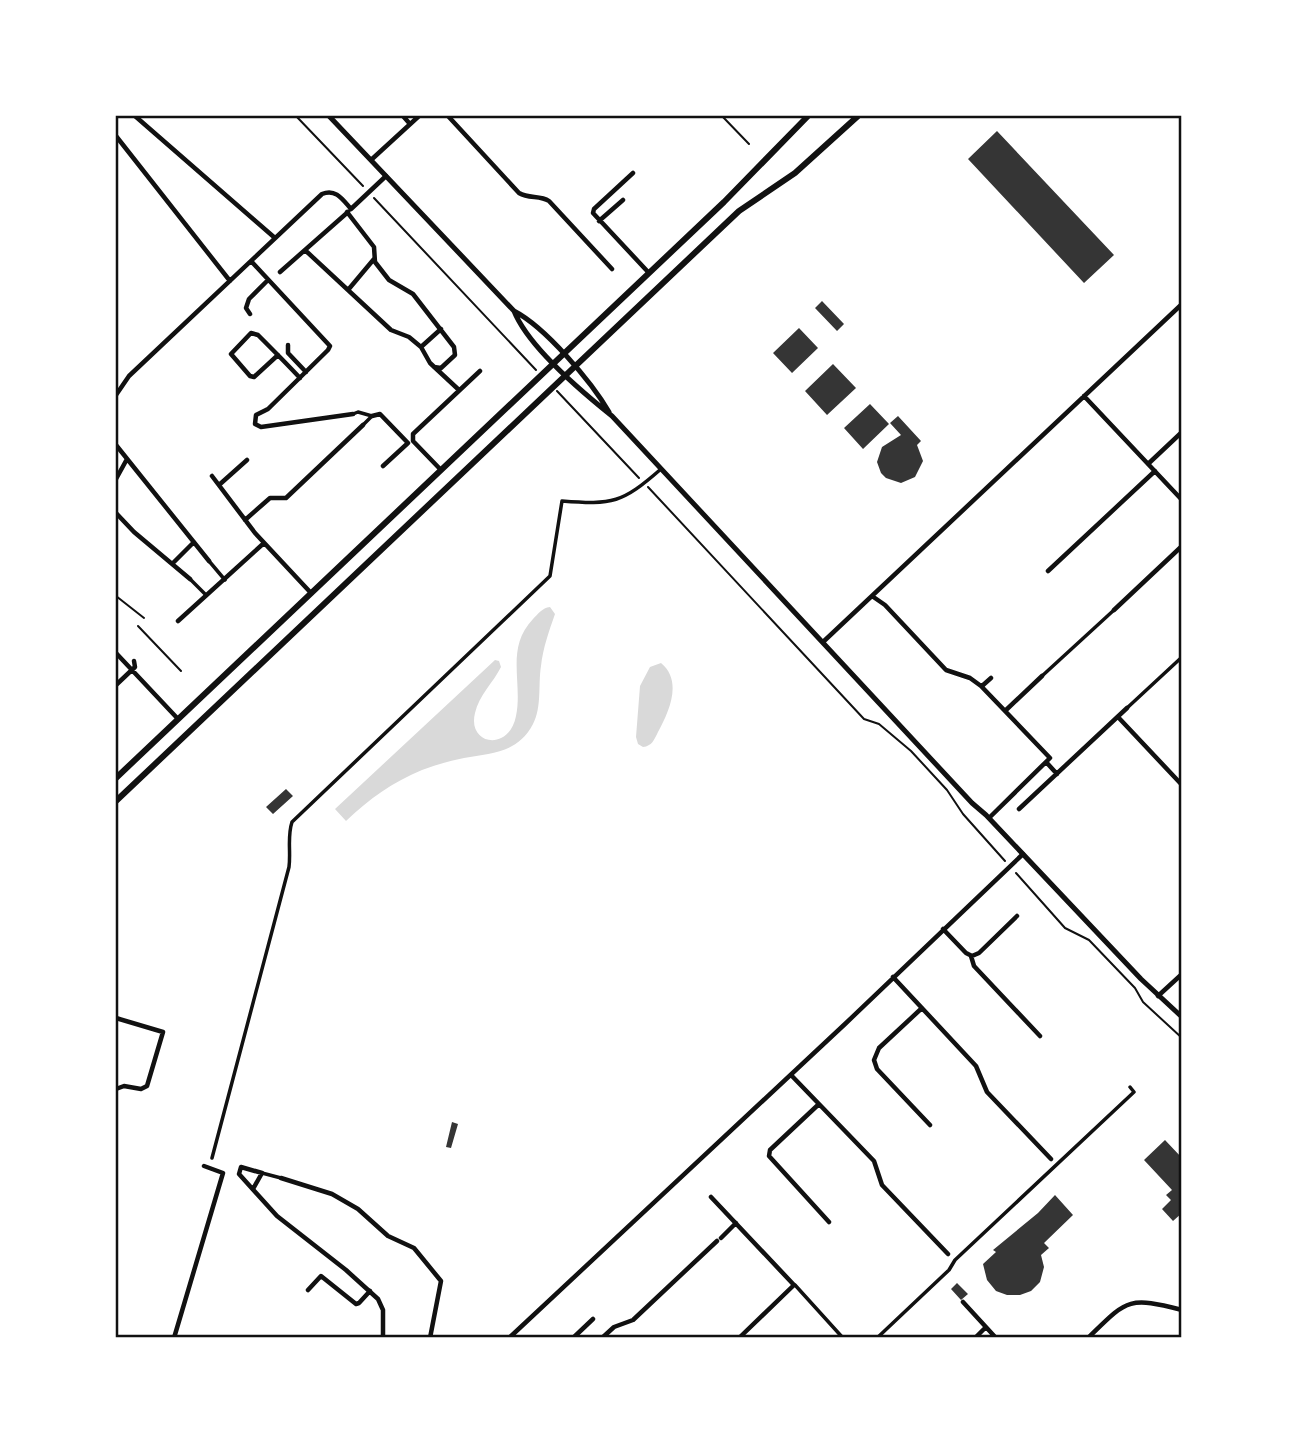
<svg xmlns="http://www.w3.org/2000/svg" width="1297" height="1453" viewBox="0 0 1297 1453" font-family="'PT Serif',serif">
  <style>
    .water { fill: #d9d9d9 }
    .building { fill: #353535 }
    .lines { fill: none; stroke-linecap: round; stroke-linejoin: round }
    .path { stroke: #111; stroke-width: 2 }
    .pedestrian { stroke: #111; stroke-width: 3.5 }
    .minor { stroke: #111; stroke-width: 4.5 }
    .tertiary { stroke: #111; stroke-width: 5 }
    .secondary { stroke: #111; stroke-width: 6 }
    .neatline { fill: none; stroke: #111; stroke-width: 2.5 }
  </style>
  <rect width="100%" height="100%" fill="#fff"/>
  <path class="water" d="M 550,607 L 555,614 C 549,631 543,648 541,666 C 538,685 542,707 533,724 C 518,753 492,753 464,758 C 449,761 435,765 422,770 C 393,782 369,799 346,821 L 335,809 L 495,660 L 499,661 L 501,667 C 493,683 479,695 475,713 C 467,745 509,752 516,716 C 523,683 505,648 533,619 C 538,614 542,608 550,607 Z
    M 661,663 C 683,681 669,712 658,732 C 654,740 652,746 643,747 L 638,744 L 636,737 L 640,686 L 650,667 Z"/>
  <path class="building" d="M 997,131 L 1114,255 L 1084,283 L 968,159 Z
    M 822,301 L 844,324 L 837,331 L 815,308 Z
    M 799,328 L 818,348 L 792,373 L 773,353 Z
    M 833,364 L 856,388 L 827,415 L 805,391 Z
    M 870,404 L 889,424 L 863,449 L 844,428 Z
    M 898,416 L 921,441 L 917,445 L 923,461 L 915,477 L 901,483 L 886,478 L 881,473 L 877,462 L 882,447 L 901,435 L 890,423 Z
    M 286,789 L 293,796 L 273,814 L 266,807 Z
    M 452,1122 L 458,1124 L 451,1148 L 446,1147 Z
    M 1165,1140 L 1182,1158 L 1182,1213 L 1173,1221 L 1162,1209 L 1171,1200 L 1166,1195 L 1172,1190 L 1144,1160 Z
    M 1055,1195 L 1073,1215 L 1044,1243 L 1049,1248 L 1041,1255 L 1044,1267 L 1040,1282 L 1031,1291 L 1020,1295 L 1007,1295 L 996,1291 L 987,1280 L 983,1264 L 996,1252 L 993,1250 L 1038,1213 Z
    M 957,1283 L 968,1294 L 961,1300 L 951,1289 Z"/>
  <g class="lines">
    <path class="path" d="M 296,116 L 363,186
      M 722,116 L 749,144
      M 374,198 L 536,370
      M 557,391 L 639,478
      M 648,487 L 864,719 L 879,724 L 911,751 L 947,790 L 963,814 L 1005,861
      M 116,596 L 144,618
      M 138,626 L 181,671
      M 1016,873 L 1065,928 L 1089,940 L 1135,988 L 1143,1002 L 1182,1038"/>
    <path class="pedestrian" d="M 353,414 L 358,412 L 372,416 L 363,425
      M 209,561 L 225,580
      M 190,579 L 206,595
      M 1042,676 L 1114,610
      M 1127,708 L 1182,657
      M 212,1158 L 289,867 C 291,851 287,837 292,822 L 550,576 L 562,501 C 613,505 622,503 661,469
      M 262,1173 L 281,1178
      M 795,1285 L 843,1338
      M 877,1338 L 949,1270 L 955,1260 L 1134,1092 L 1130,1087"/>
    <path class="minor" d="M 135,116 L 275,238
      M 403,116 L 410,124
      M 448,116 L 519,193 C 529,199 540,195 549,201 L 612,269
      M 116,136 L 230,281
      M 371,160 L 419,116
      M 633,173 L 594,209 L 593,213 L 649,273
      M 347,212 L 374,247 L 375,262 L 389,280 L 413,294 L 454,347 L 455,355 L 441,368 L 434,367
      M 599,221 L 623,200
      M 306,251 L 391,330 L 409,337 L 421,347 L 430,363 L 459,390
      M 251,261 L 330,346 L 328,350 L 268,409 L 256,415 L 255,424 L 261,427 L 353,414
      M 280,272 L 348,212
      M 348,290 L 374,259
      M 250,314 L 246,308 L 249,299 L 268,280
      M 288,345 L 288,353 L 306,372
      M 421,347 L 441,329
      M 278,355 L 254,377 L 250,376 L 231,354 L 251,333 L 258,335 C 272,349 286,363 300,378
      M 116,395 L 129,376 L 322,194 C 336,188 343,200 351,209 L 386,176
      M 1084,396 L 1182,500
      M 372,416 L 380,414 L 408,443
      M 116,445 L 209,561
      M 1148,464 L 1182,432
      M 383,466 L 408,443
      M 441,470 L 413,441 L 413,434 L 480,371
      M 212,476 L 255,533 L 311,593
      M 116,479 L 127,459
      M 219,485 L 247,460
      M 116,513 L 134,532 L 190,579
      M 245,520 L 270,498 L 286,498 L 363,425
      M 172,564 L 194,542
      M 1048,571 L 1155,471
      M 872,596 L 885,605 L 946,670 L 970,678 L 981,686 L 1050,758 L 989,818
      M 1114,610 L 1182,546
      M 178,621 L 264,543
      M 823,642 L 1182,304
      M 116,653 L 178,719
      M 116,685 L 135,667 L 134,661
      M 982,686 L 991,678
      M 1005,711 L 1042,676
      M 1118,717 L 1182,785
      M 1047,763 L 1057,774
      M 1019,809 L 1127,708
      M 943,929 L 966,953 L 972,956 L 979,953 L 1017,916
      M 971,956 L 974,966 L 1040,1036
      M 893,977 L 976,1066 L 987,1092 L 1051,1159
      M 1158,996 L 1182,974
      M 922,1008 L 879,1048 L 874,1060 L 877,1069 L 930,1125
      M 116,1018 L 163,1032 L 147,1086 L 141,1089 L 124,1086 L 116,1089
      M 791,1075 L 874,1161 L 882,1185 L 948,1254
      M 819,1104 L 770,1150 L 769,1156 L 829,1222
      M 281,1178 L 332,1194 L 358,1209 L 388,1236 L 414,1248 L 441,1281 L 430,1338
      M 253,1189 L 262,1173 L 241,1167 L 239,1174 L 277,1216 L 346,1270 L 378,1299 L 383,1310 L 383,1338
      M 711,1197 L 794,1285 L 739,1338
      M 721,1238 L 736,1223
      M 308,1290 L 321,1276 L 356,1304 L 359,1303 L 370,1291
      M 963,1302 L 996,1338
      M 174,1338 L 223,1173 L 204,1166
      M 509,1338 L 845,1024 L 1023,854
      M 573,1338 L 593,1319
      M 602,1338 L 614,1327 L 633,1320 L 717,1241
      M 975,1338 L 986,1327
      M 1088,1338 C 1127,1300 1127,1296 1182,1310"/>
    <path class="tertiary" d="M 329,116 L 514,311 C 545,327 591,381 609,412
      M 514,311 C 528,346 582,392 612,416 L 972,803 L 986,815 L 1141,979 L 1182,1017"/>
    <path class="secondary" d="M 116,778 L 724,202 L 808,116
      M 116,801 L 739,211 L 795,173 L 858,116"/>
  </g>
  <rect width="1297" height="1453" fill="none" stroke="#ffffff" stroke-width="234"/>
  <rect x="117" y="117" width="1063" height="1219" class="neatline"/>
</svg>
